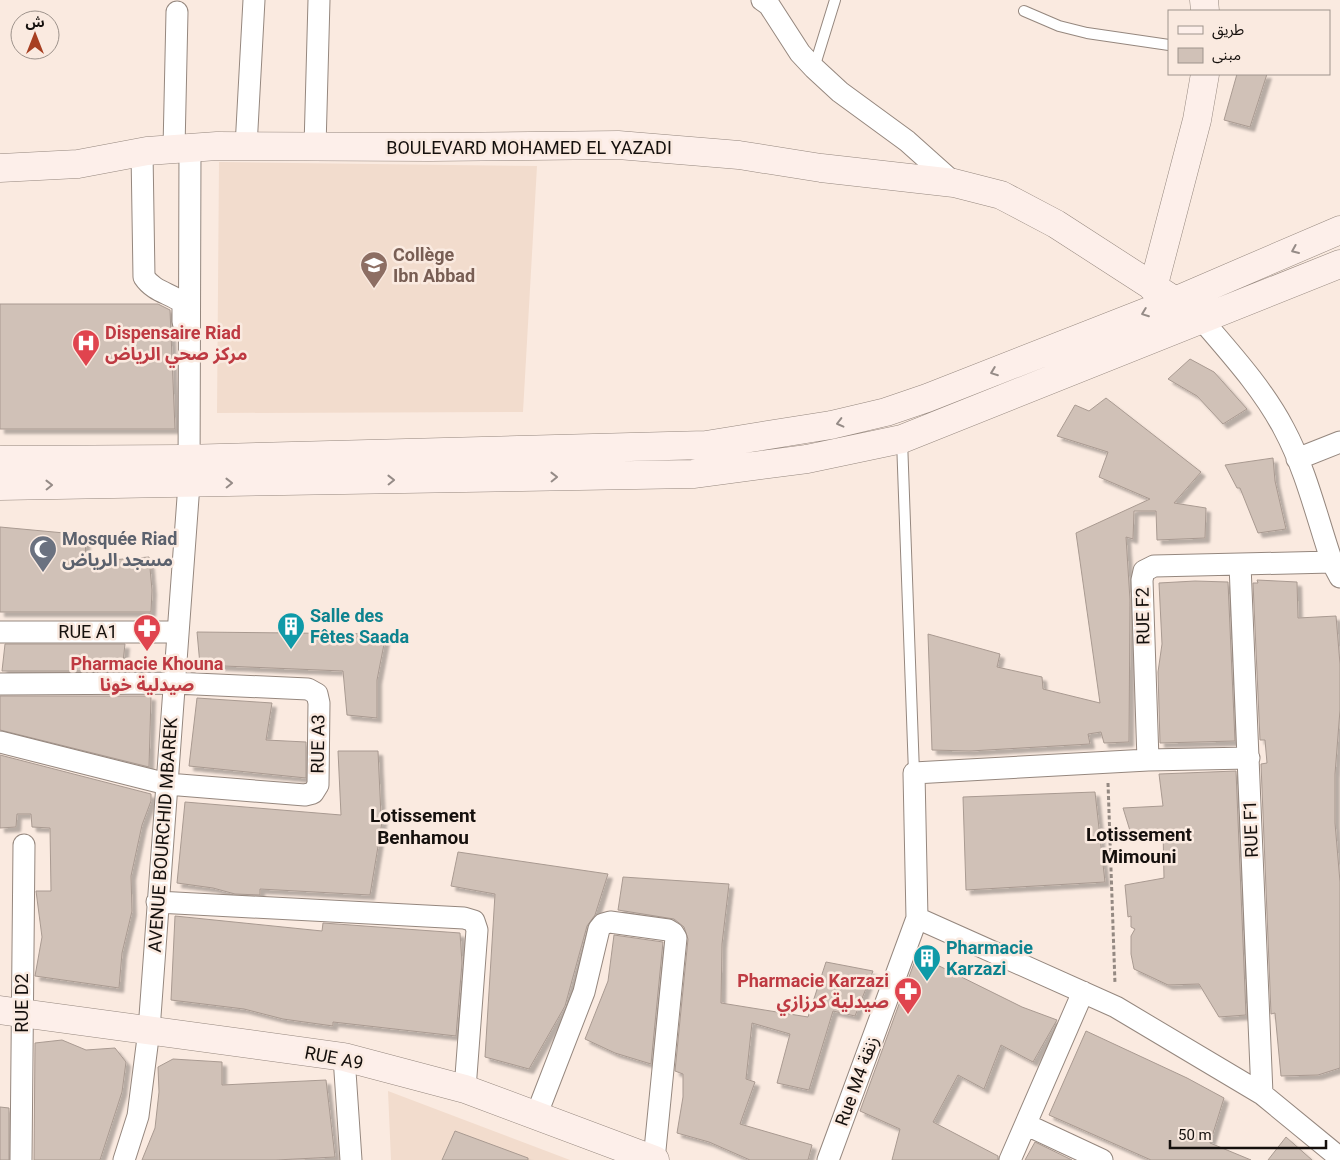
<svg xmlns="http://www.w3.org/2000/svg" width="1340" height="1160" viewBox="0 0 1340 1160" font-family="Roboto,'Noto Sans Arabic',sans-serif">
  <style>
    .built { fill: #f2dccd }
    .building { fill: #d0c1b7; stroke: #a99a91; filter: url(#shadow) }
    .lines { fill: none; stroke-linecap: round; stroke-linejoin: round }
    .lane-casing { stroke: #95877e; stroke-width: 12 }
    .street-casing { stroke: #95877e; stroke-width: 23 }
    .secondary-casing { stroke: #95877e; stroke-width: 29 }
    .path { stroke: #948982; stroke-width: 3; stroke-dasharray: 4 2.5; stroke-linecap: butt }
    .lane { stroke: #fff; stroke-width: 10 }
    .street { stroke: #fff; stroke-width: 21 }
    .secondary { stroke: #fdefea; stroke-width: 28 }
    .oneway { stroke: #958b87 }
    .labels { text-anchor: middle; stroke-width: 5; stroke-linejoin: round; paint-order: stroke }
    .street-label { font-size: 18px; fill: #15100d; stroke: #faeae0 }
    .education-label { font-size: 18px; font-weight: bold; fill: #785e54; stroke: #faeae0; text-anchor: start }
    .health-label { font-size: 18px; font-weight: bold; fill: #be3a42; stroke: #faeae0; text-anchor: start }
    .worship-label { font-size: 18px; font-weight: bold; fill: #5b616d; stroke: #faeae0; text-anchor: start }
    .culture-label { font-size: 18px; font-weight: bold; fill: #0d838f; stroke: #faeae0; text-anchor: start }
    .neighbourhood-label { font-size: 19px; font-weight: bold; fill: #15100d; stroke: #faeae0 }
  </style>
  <defs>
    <filter id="shadow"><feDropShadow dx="4.5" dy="4.5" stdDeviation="1" flood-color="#0004"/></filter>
  </defs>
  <rect width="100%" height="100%" fill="#faeae0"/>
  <path class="built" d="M 219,162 L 537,166 L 523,412 L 217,413 Z
    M 388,1091 L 570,1160 L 391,1160 Z"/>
  <path class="building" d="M 1237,74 L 1267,74 L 1250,127 L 1224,120 Z
    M 0,304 L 158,304 L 170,310 L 175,429 L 0,429 Z
    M 1190,359 L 1214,372 L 1247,409 L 1223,424 L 1197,396 L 1168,379 Z
    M 1106,398 L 1201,472 L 1174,503 L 1206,508 L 1205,538 L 1157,540 L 1156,511 L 1134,511 L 1133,539 L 1126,537 L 1130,600 L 1129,742 L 1104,743 L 1101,732 L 1088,734 L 1090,744 L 970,751 L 932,750 L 928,634 L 1000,654 L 997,667 L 1042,677 L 1043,689 L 1100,703 L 1076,533 L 1150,499 L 1099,477 L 1108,452 L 1057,436 L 1075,405 L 1089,411 Z
    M 1273,458 L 1275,481 L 1286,529 L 1258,533 L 1240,488 L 1237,488 L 1225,465 Z
    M 0,527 L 86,535 L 85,562 L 149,557 L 152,590 L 151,612 L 0,612 Z
    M 1257,580 L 1297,582 L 1298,618 L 1336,616 L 1340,664 L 1340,710 L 1335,774 L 1335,823 L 1340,882 L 1340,1068 L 1318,1075 L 1281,1076 L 1275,1013 L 1271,1014 L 1261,764 L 1267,763 L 1265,740 L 1260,740 L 1253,583 L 1258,583 Z
    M 1195,581 L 1228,582 L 1235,741 L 1160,743 L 1158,672 L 1162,644 L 1159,583 Z
    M 197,632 L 386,634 L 377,680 L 377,718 L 347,715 L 343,671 L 200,665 Z
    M 5,644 L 125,644 L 123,662 L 110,662 L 110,671 L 2,671 Z
    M 0,696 L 151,696 L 149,767 L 0,730 Z
    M 197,698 L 272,703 L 266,740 L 306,742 L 306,778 L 189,766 Z
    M 338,751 L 378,751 L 381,816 L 383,816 L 370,895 L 260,889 L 260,895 L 235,894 L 213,888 L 177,883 L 185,802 L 341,815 Z
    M 0,755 L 151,794 L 151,801 L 142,825 L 131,876 L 132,911 L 122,953 L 119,988 L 35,976 L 42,937 L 36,891 L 51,891 L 50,828 L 32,827 L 31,814 L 17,814 L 16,827 L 0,828 Z
    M 1236,771 L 1246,1015 L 1219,1017 L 1199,984 L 1168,985 L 1134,969 L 1131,954 L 1131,936 L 1135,929 L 1131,927 L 1131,916 L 1128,917 L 1125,885 L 1164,878 L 1163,830 L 1131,834 L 1123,808 L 1163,806 L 1159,774 Z
    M 1095,792 L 1105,882 L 966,890 L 963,797 Z
    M 458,852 L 608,874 L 595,915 L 587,926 L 565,1006 L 529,1069 L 485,1057 L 495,894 L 451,886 Z
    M 623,877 L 729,884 L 722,944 L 721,1003 L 808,1017 L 826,962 L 873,971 L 855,1016 L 833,1011 L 809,1090 L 777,1083 L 790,1034 L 752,1023 L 746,1079 L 755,1082 L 740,1124 L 812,1145 L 808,1160 L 750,1160 L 709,1142 L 677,1133 L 683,1097 L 683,1074 L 675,1071 L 688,939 L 684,927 L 674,919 L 618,910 Z
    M 175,916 L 322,931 L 323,923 L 460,933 L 462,963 L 456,1036 L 333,1022 L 333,1026 L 283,1019 L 244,1009 L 171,1000 Z
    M 614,935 L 663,942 L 651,1064 L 615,1053 L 585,1039 L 608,981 Z
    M 917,955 L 1022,1007 L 1057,1020 L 1033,1062 L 1001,1045 L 984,1089 L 958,1075 L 933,1122 L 998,1156 L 998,1160 L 892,1160 L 900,1129 L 860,1111 Z
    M 1086,1031 L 1187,1078 L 1224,1098 L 1210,1143 L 1251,1160 L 1151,1160 L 1049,1115 Z
    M 62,1040 L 86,1050 L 115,1048 L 126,1062 L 122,1092 L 100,1160 L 34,1160 L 35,1043 Z
    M 173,1059 L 222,1062 L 222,1085 L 326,1080 L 335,1157 L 276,1160 L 142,1160 L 155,1128 L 159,1092 L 158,1067 Z
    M 0,1107 L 9,1108 L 9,1160 L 0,1160 Z
    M 455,1131 L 528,1158 L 528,1160 L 442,1160 Z
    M 1286,1137 L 1312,1160 L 1268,1160 Z
    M 1035,1142 L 1072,1160 L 1025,1160 Z"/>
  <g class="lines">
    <g class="lane-casing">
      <path id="lane" d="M 1024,11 L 1059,26 L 1087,33 L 1169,45
        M 814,68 L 835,0
        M 902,440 L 914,773"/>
    </g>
    <g class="street-casing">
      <path id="street" d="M 762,0 L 769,5 L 800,53 L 814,68 L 840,92 L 907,141 L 954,183
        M 246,147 L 254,0
        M 315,147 L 319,0
        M 174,148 L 177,12
        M 142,152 L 144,277 C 154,292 170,293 183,303 L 183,322
        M 1202,320 C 1232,355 1263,389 1284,429 C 1306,470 1317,518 1332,562 L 1340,577
        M 1297,459 L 1340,442
        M 1240,565 L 1262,1094
        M 0,632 L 177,632
        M 0,684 L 174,683 L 308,689 L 317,694 L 319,703 L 318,785 L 313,793 L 305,795 L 167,784 L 0,742
        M 1148,760 L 1142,580 L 1144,571 L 1154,566 L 1332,562
        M 157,902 L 464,918 L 474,921 L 477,930 L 465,1089
        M 917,918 L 1116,1007 L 1262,1094 L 1340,1158
        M 344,1057 L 351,1160
        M 536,1116 L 584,992 L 599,929 L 603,924 L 610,922 L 668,930 L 673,933 L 676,938 L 654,1160
        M 1027,1125 L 1102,1160
        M 21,1160 L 24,845
        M 124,1160 L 138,1116 L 149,1030 L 189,484 L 190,148
        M 828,1160 L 917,918 L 914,773 L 1148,760 L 1249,758
        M 1010,1160 L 1083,992"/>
    </g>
    <g class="secondary-casing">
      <path id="secondary" d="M 1204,0 L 1205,11
        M 0,168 L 78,164 L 147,151 L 217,146 L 430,147 L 618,145 L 739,155 L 821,168 L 954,183 L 1001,195 L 1056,224 L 1186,308
        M 1153,288 L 1197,120 L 1205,74
        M 0,460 L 183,459 L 706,445 L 831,425 L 886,412 L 927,398 L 1177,300 L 1340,230
        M 0,486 L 693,474 L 807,459 L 902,439 L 1340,264
        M 0,1010 L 344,1057 L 465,1089 L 655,1160"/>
    </g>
    <path class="path" d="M 1108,783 L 1115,984"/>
    <use href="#lane" class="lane"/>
    <use href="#street" class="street"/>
    <use href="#secondary" class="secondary"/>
  </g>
  <defs><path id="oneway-chevron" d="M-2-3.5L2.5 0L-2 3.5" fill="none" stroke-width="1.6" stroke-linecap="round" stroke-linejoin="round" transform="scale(1.25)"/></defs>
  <g class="oneway">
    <use href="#oneway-chevron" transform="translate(1295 250) rotate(157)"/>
    <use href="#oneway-chevron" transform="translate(1145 313) rotate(159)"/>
    <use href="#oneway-chevron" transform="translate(994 372) rotate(159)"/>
    <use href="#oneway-chevron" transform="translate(840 423) rotate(166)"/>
    <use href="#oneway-chevron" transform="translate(554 477) rotate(-1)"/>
    <use href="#oneway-chevron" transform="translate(391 480) rotate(-1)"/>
    <use href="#oneway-chevron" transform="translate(229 483) rotate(-1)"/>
    <use href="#oneway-chevron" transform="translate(49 485) rotate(-1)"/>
  </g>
  <defs>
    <g id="school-pin" transform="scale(1.4375)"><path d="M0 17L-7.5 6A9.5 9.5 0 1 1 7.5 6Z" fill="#8d6e63" stroke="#faeae0"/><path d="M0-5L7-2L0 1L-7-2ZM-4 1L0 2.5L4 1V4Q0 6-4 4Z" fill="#fff"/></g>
    <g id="hospital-pin" transform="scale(1.4375)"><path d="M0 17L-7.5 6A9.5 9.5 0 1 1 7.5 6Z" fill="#e0444e" stroke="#faeae0"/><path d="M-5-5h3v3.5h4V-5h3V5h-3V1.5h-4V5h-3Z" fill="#fff"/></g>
    <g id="mosque-pin" transform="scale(1.4375)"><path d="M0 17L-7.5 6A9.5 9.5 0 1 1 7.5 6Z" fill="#6b7280" stroke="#faeae0"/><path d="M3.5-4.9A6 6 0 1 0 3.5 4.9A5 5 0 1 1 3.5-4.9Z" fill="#fff"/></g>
    <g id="building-pin" transform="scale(1.4375)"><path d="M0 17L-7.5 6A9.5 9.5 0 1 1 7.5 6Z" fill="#0f9aa8" stroke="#faeae0"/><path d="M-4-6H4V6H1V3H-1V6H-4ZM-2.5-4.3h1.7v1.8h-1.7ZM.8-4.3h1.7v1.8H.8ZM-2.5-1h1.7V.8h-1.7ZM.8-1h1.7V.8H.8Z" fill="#fff"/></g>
    <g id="pharmacy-pin" transform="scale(1.4375)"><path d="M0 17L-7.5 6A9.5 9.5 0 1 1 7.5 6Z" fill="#e0444e" stroke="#faeae0"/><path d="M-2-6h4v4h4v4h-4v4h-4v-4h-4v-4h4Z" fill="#fff"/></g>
  </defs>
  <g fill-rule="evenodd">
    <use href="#school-pin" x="374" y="265"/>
    <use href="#hospital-pin" x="86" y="343"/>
    <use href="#mosque-pin" x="43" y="549"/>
    <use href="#building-pin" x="291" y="626"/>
    <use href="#pharmacy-pin" x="147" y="628"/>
    <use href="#building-pin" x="927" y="958"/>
    <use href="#pharmacy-pin" x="908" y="991"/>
  </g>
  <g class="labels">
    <g class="street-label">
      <text x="529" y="154">BOULEVARD MOHAMED EL YAZADI</text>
      <text transform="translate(1143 616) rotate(-91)" y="6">RUE F2</text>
      <text x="88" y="638">RUE A1</text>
      <text transform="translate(318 744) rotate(-89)" y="6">RUE A3</text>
      <text transform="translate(1251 829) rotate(-92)" y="6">RUE F1</text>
      <text transform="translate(163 835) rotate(-86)" y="6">AVENUE BOURCHID MBAREK</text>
      <text transform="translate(22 1003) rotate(-90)" y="6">RUE D2</text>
      <text transform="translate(334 1058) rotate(11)" y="6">RUE A9</text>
      <text transform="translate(857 1081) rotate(-70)" y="6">Rue M4 زنقة</text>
    </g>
    <g class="education-label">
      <text x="393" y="261">Collège<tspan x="393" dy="21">Ibn Abbad</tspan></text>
    </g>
    <g class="health-label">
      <text x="105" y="339">Dispensaire Riad<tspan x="105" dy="21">مركز صحي الرياض</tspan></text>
      <text x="147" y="670" text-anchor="middle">Pharmacie Khouna<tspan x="147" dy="21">صيدلية خونا</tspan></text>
      <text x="889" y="987" text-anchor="end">Pharmacie Karzazi<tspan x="889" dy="21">صيدلية كرزازي</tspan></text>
    </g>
    <g class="worship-label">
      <text x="62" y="545">Mosquée Riad<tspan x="62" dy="21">مسجد الرياض</tspan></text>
    </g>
    <g class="culture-label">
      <text x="310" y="622">Salle des<tspan x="310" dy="21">Fêtes Saada</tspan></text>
      <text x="946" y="954">Pharmacie<tspan x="946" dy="21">Karzazi</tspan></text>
    </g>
    <g class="neighbourhood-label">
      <text x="423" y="822">Lotissement<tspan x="423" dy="22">Benhamou</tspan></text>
      <text x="1139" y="841">Lotissement<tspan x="1139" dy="22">Mimouni</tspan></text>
    </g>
  </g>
  <rect x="1168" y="10" width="162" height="65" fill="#faeae0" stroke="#9e938c"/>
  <rect x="1178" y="26" width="25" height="8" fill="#fdefea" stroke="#9e938c"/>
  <text x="1212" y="35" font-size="15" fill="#15100d">طريق</text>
  <rect x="1178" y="48" width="25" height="15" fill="#d0c1b7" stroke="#9e938c"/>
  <text x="1212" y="60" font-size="15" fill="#15100d">مبنى</text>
  <g transform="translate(35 35)"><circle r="24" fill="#faeae0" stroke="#9e938c"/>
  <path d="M0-4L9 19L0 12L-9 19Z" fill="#a73f21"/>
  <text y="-8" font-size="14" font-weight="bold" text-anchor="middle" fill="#15100d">ش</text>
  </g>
  <path d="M1170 1140v8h156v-8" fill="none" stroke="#15100d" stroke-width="2.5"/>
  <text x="1178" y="1140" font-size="15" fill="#15100d" stroke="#faeae0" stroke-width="4" paint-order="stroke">50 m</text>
</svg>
